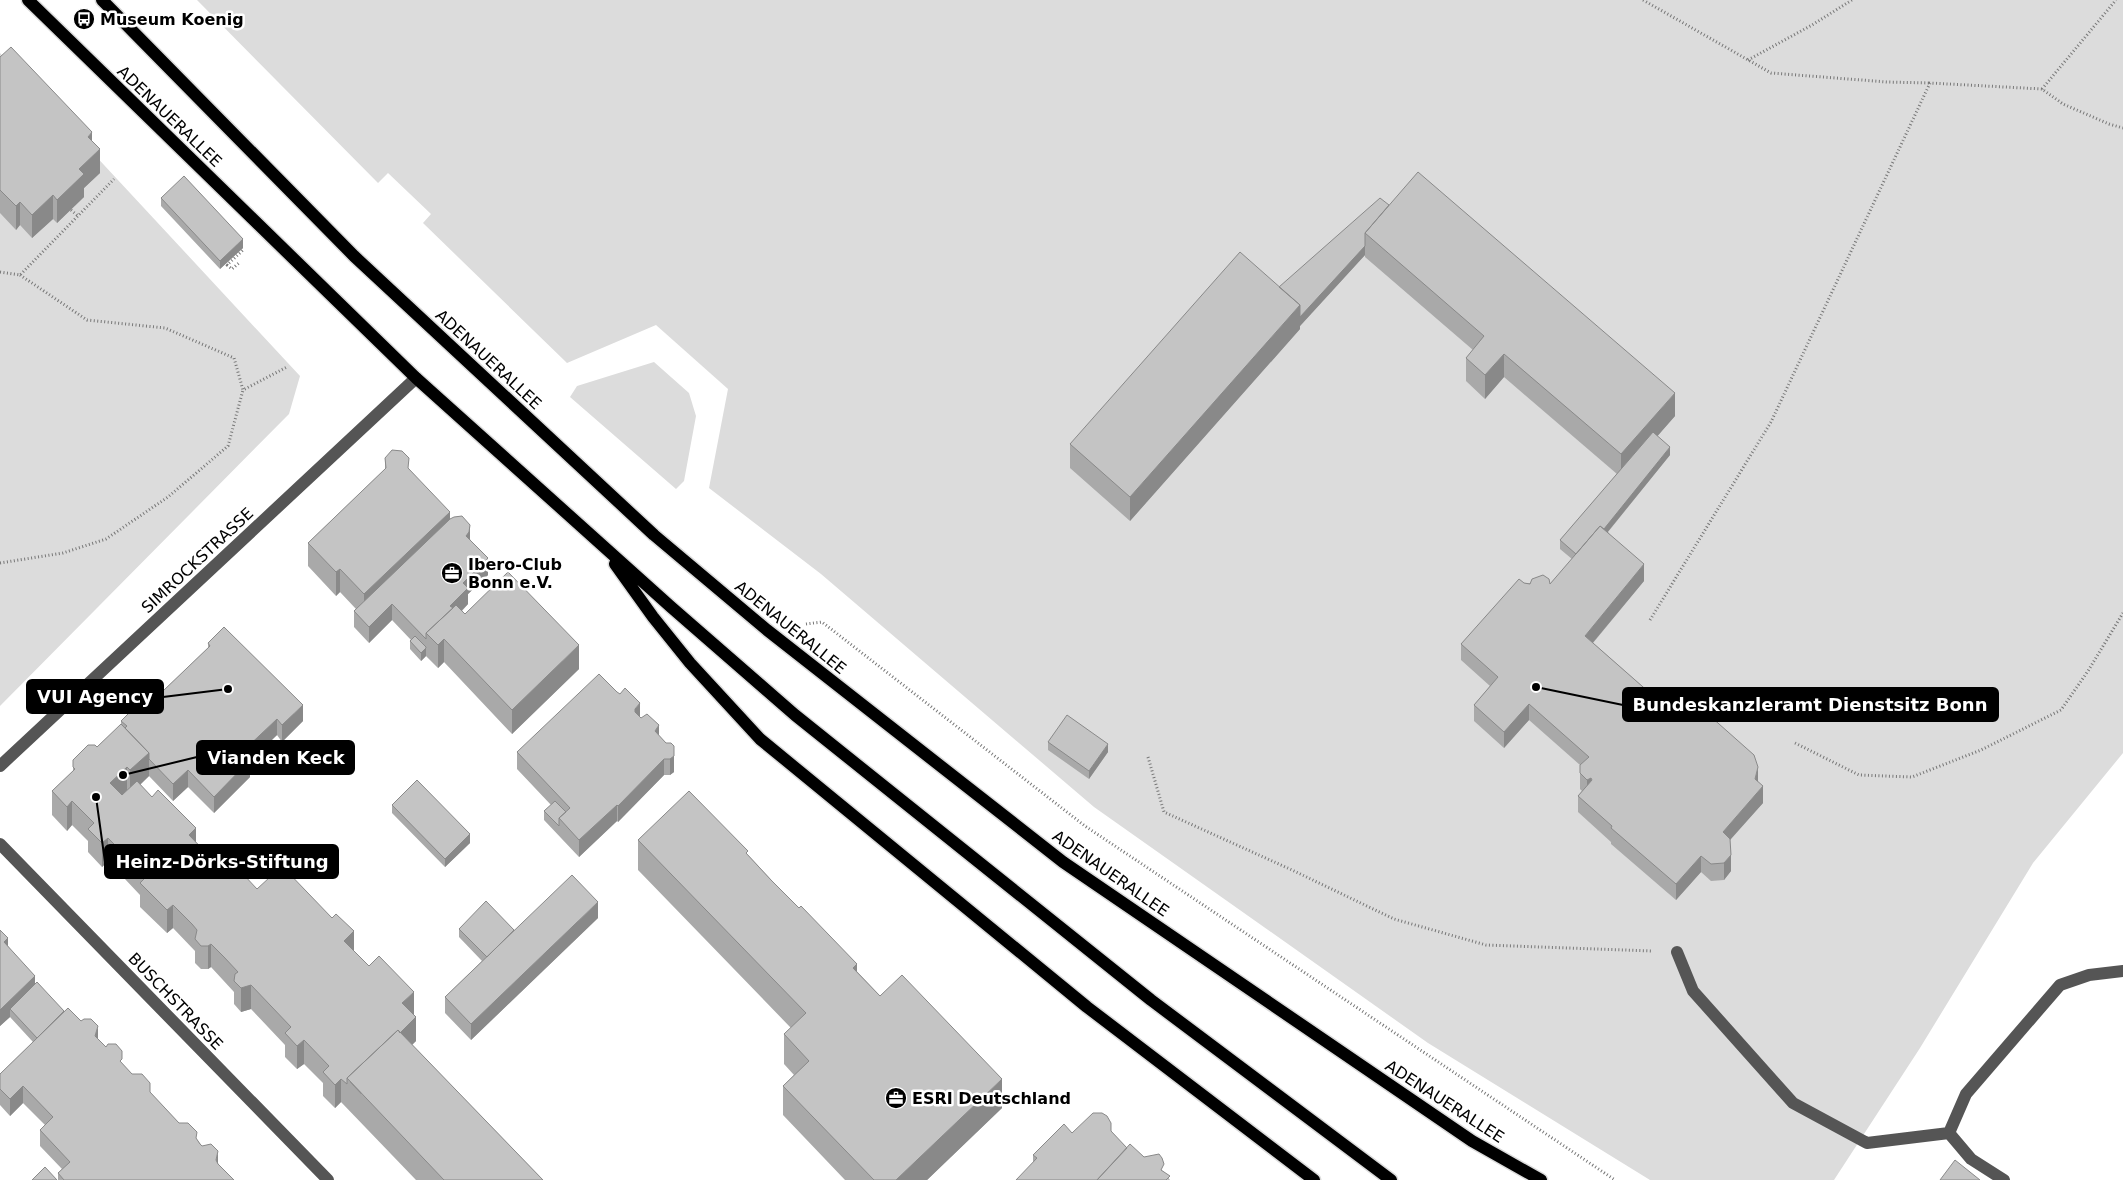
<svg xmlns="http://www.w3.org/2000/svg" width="2123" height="1180" viewBox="0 0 2123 1180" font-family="'DejaVu Sans',sans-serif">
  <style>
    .green { fill: #dcdcdc }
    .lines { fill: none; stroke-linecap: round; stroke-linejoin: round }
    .major-casing { stroke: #dbdbdb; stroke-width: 15 }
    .path { stroke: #777; stroke-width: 3; stroke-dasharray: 1 2.5; stroke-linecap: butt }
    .minor { stroke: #555; stroke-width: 12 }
    .major { stroke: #000; stroke-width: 12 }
    .wall { fill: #a9a9a9 }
    .shaded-wall { fill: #898989 }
    .building { fill: #c4c4c4; stroke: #898989 }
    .labels { text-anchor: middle; stroke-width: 5; stroke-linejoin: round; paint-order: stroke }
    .poi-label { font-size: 16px; font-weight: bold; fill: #000; stroke: #fff; text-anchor: start }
    .street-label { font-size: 16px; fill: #000; stroke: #fff }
    .leader { fill: none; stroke: #000; stroke-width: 2 }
    .callout-dot { fill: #000; stroke: #fff; stroke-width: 2 }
    .callout { fill: #000; stroke: #000; stroke-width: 2 }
    .callout-label { font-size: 18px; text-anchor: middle; font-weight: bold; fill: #fff }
  </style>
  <rect width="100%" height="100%" fill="#fff"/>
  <path class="green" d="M 197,0 L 2123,0 L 2123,753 L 2033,863 L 1920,1048 L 1834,1180 L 1650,1180 L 1428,1043 L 1094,807 L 821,574 L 709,488 L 728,389 L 656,325 L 567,363 L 423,223 L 431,214 L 388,173 L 378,183 Z
    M 0,53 L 300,376 L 289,414 L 0,706 Z
    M 654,362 L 689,393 L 696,416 L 684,481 L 676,489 L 570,397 L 577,386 Z"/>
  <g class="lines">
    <g class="major-casing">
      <path id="major" d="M 28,0 L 416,378 L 671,607 L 795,715 L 1151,1000 L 1391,1180
        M 102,0 L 354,256 L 654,535 L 767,630 L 1063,862 L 1472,1141 L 1541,1180
        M 615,564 L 653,617 L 690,663 L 760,739 L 1087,1007 L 1314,1180"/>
    </g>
    <path class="path" d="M 1643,0 L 1771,73 L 1887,82 L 1930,83
      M 1748,60 L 1812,25 L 1852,0
      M 2042,89 L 2116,0
      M 71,210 L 78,216
      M 224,262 L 227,265 L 243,250
      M 227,265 L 232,269 L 240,262
      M 0,272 L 20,275 L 114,179
      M 20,275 L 87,320 L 165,328 L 234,358 L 243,390 L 287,367
      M 0,563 L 63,553 L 106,539 L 168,497 L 228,446 L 243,390
      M 1650,620 L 1771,422 L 1930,83 L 2042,89 L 2063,104 L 2109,124 L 2123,128
      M 806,624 L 822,622 L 1085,826 L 1615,1180
      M 1795,743 L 1859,775 L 1912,777 L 1981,750 L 2061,710 L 2088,671 L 2123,613
      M 1148,757 L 1164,812 L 1292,870 L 1394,919 L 1486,945 L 1651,951"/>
    <path class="minor" d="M 0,766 L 416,378
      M 0,844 L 328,1180
      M 1677,952 L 1693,991 L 1793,1103 L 1867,1143 L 1949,1133
      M 2004,1180 L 1971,1159 L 1949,1133 L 1966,1094 L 2060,985 L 2089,975 L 2123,971"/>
    <use href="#major" class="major"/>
  </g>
  <path class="wall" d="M 0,57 L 92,141 L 100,173 L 84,188 L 84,197 L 57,223 L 53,219 L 32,238 L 20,225 L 16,230 L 0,213 Z
    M 161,198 L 243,248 L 220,269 L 161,206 Z
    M 1389,205 L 1675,416 L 1657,436 L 1670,455 L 1608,532 L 1644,581 L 1593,643 L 1659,701 L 1758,781 L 1763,803 L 1730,839 L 1731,871 L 1724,880 L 1711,881 L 1701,872 L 1676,900 L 1611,844 L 1611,842 L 1578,812 L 1578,796 L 1582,791 L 1580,789 L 1580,765 L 1529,720 L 1504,748 L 1474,721 L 1474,705 L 1490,686 L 1461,660 L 1461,644 L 1524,583 L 1550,584 L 1572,559 L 1560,549 L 1560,540 L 1617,474 L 1504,377 L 1485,399 L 1466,381 L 1466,358 L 1473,350 L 1365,257 L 1365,255 L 1300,326 L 1300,329 L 1130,521 L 1070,468 L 1070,444 Z
    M 385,458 L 409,469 L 450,519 L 470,539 L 488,575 L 468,594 L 468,604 L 462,611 L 465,614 L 579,669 L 512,734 L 444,662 L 438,668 L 426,656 L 421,661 L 410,649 L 410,641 L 411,640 L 392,620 L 369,643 L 354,627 L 354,611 L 356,609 L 340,592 L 336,596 L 308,566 L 308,543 L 385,469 Z
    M 208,643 L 303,721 L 282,742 L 277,735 L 250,761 L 250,777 L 214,813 L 188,787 L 173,801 L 149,776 L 140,785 L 216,863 L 241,876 L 257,889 L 354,951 L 414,1015 L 416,1041 L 412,1045 L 543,1180 L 416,1180 L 341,1102 L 335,1108 L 323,1096 L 323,1083 L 304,1064 L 297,1069 L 285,1057 L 285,1045 L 251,1009 L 241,1012 L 234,1004 L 234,992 L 211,967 L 208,969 L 201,969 L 195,963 L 195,951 L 173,928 L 167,933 L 140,907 L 140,895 L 108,861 L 102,867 L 88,852 L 88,841 L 72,825 L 67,831 L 52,815 L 52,791 L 73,771 L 73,760 L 97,747 L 121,725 L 121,721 L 140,713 L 208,648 Z
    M 640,717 L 666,743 L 671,743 L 674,772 L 670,775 L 664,775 L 618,822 L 617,821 L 579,857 L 544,820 L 544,811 L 551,805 L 517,769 L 517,752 Z
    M 1048,742 L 1108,752 L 1089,779 L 1048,750 Z
    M 392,805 L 470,843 L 445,867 L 392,813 Z
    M 638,840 L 748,855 L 880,996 L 1002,1108 L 927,1180 L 845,1180 L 783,1115 L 783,1086 L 794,1075 L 784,1064 L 784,1034 L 791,1028 L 638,870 Z
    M 598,918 L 471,1040 L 445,1013 L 445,997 L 482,961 L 459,937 L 459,929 L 514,930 Z
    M 0,930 L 8,946 L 35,984 L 64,1011 L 98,1039 L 179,1123 L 197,1140 L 218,1164 L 234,1180 L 58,1180 L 58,1173 L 62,1169 L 40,1146 L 40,1130 L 45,1125 L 23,1103 L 10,1116 L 0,1105 L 0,1074 L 33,1042 L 10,1017 L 0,1026 Z
    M 1111,1132 L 1127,1148 L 1144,1157 L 1164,1172 L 1170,1180 L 1033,1163 L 1033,1155 L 1072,1133 Z"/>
  <path class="shaded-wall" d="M 92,132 L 92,156 L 88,137 Z
    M 100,149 L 100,173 L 84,188 L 84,197 L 57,223 L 57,200 L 79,169 Z
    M 53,195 L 53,219 L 32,238 L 32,215 Z
    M 20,202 L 20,225 L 16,230 L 16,206 Z
    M 243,239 L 243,248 L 220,269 L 220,261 Z
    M 1365,246 L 1365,255 L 1300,326 L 1300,329 L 1130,521 L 1130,497 L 1300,305 Z
    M 1504,354 L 1504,377 L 1485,399 L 1485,375 Z
    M 1675,393 L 1675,416 L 1621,478 L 1621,454 Z
    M 1670,447 L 1670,455 L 1580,566 L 1580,558 Z
    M 450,512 L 450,535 L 364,617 L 364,594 Z
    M 470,525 L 470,541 L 466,536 Z
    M 488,558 L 488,575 L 468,594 L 468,604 L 456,616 L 456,628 L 444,639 L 444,662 L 438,668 L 438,645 L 450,606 L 463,583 Z
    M 1644,564 L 1644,581 L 1585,652 L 1585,636 Z
    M 340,569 L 340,592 L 336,596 L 336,572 Z
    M 392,604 L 392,620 L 369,643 L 369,627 Z
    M 579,645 L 579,669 L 512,734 L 512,710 Z
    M 426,648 L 426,656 L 421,661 L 421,653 Z
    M 640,703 L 640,720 L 635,726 L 635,709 Z
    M 1529,704 L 1529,720 L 1504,748 L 1504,732 Z
    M 303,705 L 303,721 L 282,742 L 282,725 Z
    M 277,719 L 277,735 L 250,761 L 250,777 L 214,813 L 214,797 L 242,752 Z
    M 659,725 L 659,741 L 655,731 Z
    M 1108,744 L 1108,752 L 1089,779 L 1089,771 Z
    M 674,746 L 674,772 L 670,775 L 670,759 Z
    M 149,753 L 149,776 L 130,794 L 130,770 Z
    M 664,759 L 664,775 L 618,822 L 618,806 Z
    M 127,767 L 127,790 L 110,807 L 110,783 Z
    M 1758,767 L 1758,783 L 1755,779 Z
    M 188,770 L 188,787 L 173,801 L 173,784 Z
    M 1591,778 L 1591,795 L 1587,796 L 1587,780 Z
    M 1763,786 L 1763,803 L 1723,848 L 1723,832 Z
    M 72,801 L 72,825 L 67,831 L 67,807 Z
    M 617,805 L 617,821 L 579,857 L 579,840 Z
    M 196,828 L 196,852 L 189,835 Z
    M 470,834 L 470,843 L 445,867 L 445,859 Z
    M 108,838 L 108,861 L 102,867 L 102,843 Z
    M 1731,855 L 1731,871 L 1724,880 L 1724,863 Z
    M 1701,856 L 1701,872 L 1676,900 L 1676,884 Z
    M 598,902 L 598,918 L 471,1040 L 471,1024 Z
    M 173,905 L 173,928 L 167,933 L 167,910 Z
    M 354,931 L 354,954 L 344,941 Z
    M 8,938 L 8,955 L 4,942 Z
    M 211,944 L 211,967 L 208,969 L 208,946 Z
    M 857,964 L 857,994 L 853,968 Z
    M 35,976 L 35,992 L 10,1009 L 10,1017 L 0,1026 L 0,1010 Z
    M 251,985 L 251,1009 L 241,1012 L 241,988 Z
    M 414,992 L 414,1016 L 402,1003 Z
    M 416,1017 L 416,1041 L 361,1094 L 350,1082 Z
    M 98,1026 L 98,1043 L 95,1036 Z
    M 304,1040 L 304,1064 L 297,1069 L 297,1046 Z
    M 341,1079 L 341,1102 L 335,1108 L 335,1085 Z
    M 1002,1079 L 1002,1108 L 927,1180 L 896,1180 Z
    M 23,1086 L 23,1103 L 10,1116 L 10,1099 Z
    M 218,1151 L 218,1168 L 216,1160 Z"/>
  <path class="building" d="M 11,47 L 92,132 L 88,137 L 100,149 L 79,169 L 84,174 L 57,200 L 53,195 L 32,215 L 20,202 L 16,206 L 0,190 L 0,57 Z
    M 1418,172 L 1675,393 L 1621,454 L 1504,354 L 1485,375 L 1466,358 L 1484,336 L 1365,233 Z
    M 184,176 L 243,239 L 220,261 L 161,198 Z
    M 1380,198 L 1389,205 L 1365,233 L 1365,246 L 1300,317 L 1300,305 L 1279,287 Z
    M 1240,252 L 1300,305 L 1130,497 L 1070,444 Z
    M 1653,432 L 1670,447 L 1604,529 L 1600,526 L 1576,554 L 1560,540 Z
    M 392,450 L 402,451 L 409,458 L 408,468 L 450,512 L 364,594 L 340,569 L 336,572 L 308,543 L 386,468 L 385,458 Z
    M 462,516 L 470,525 L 469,532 L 466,536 L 488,558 L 463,583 L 468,588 L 450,606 L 453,608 L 426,633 L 426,639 L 392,604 L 369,627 L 354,611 L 450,519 L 454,517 Z
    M 1600,526 L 1644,564 L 1585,636 L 1659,701 L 1663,697 L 1669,703 L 1676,699 L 1692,700 L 1754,755 L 1758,767 L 1755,779 L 1763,786 L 1723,832 L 1730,839 L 1731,855 L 1724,863 L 1711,864 L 1701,856 L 1676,884 L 1611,828 L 1612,826 L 1578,796 L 1592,780 L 1591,778 L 1587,780 L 1580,773 L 1580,765 L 1589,757 L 1529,704 L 1504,732 L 1474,705 L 1498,677 L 1461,644 L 1519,579 L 1524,583 L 1530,584 L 1532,579 L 1543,575 L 1549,579 L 1550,584 Z
    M 508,572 L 579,645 L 512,710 L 444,639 L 438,645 L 426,633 L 456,605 L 465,614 Z
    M 224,627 L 303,705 L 282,725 L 277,719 L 242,752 L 250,760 L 214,797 L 188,770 L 173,784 L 149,759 L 149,753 L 125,728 L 127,726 L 121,721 L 134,708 L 140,713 L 210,646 L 208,643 Z
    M 415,636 L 426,647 L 426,648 L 421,653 L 410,641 Z
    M 599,674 L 617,692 L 620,694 L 625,688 L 640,703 L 635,709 L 635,712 L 641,718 L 647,714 L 659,725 L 655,731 L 666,743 L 671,743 L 674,746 L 674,756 L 670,759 L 664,759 L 618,806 L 617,805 L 579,840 L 559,818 L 570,808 L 517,752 Z
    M 1067,715 L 1108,744 L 1089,771 L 1048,742 Z
    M 121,724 L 149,753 L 130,770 L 127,767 L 110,783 L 122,795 L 137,781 L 152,797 L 158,790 L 196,828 L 189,835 L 216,863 L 223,857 L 241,876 L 243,874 L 257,889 L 282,866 L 332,918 L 336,914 L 354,931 L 344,941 L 369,966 L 379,956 L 414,992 L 402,1003 L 416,1017 L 400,1033 L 398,1030 L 347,1078 L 347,1084 L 341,1079 L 335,1085 L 323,1072 L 329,1066 L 304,1040 L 297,1046 L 285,1033 L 291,1027 L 251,985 L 241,988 L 234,981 L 235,974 L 238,972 L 224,957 L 211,944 L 208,946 L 201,946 L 195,939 L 197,930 L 192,924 L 173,905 L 167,910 L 140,883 L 146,877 L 108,838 L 102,843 L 88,829 L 94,823 L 72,801 L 67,807 L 52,791 L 75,769 L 73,767 L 73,760 L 88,745 L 95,745 L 97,747 Z
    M 417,780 L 470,834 L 445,859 L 392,805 Z
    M 689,791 L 748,851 L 746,853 L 771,880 L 799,908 L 801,906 L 857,964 L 853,968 L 880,996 L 902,975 L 1002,1079 L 896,1180 L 874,1180 L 783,1086 L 809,1061 L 784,1034 L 806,1013 L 638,840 Z
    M 555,801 L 566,812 L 559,818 L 559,826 L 544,811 Z
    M 572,875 L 598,902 L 471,1024 L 445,997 Z
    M 486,901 L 514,930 L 487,957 L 459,929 Z
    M 0,930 L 8,938 L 4,942 L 35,976 L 0,1010 Z
    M 37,982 L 64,1011 L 37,1038 L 10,1009 Z
    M 68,1008 L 81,1021 L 84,1019 L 91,1019 L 98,1026 L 95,1036 L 106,1047 L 108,1044 L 116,1044 L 122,1051 L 122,1059 L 120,1061 L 132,1074 L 142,1074 L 150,1083 L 150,1092 L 179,1123 L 188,1123 L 197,1132 L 196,1138 L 200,1144 L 202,1146 L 211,1144 L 218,1151 L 216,1160 L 218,1164 L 234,1180 L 64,1180 L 58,1173 L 70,1162 L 40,1130 L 53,1117 L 23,1086 L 10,1099 L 0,1089 L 0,1074 Z
    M 398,1030 L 543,1180 L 444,1180 L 347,1078 Z
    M 1093,1113 L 1102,1113 L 1107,1116 L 1111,1123 L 1111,1131 L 1127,1148 L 1097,1180 L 1016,1180 L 1037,1158 L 1033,1155 L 1064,1124 L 1072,1133 Z
    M 1130,1144 L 1144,1157 L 1159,1154 L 1162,1158 L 1164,1164 L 1161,1170 L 1170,1176 L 1166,1180 L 1097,1180 Z
    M 1955,1160 L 1980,1180 L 1940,1180 Z
    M 45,1167 L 57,1180 L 32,1180 Z"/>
  <defs>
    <g id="bus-disc" transform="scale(1.125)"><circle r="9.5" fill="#000" stroke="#fff"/><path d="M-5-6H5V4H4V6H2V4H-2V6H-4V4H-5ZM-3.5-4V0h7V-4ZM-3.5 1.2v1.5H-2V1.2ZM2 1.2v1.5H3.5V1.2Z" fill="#fff"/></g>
    <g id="office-disc" transform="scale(1.125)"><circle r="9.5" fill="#000" stroke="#fff"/><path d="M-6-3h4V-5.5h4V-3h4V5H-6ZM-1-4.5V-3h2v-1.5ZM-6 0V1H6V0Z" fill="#fff"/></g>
  </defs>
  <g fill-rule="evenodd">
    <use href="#bus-disc" x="84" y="19"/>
    <use href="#office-disc" x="452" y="573"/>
    <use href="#office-disc" x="896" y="1098"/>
  </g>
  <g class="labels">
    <g class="poi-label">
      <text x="100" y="25">Museum Koenig</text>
      <text x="468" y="570">Ibero-Club<tspan x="468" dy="18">Bonn e.V.</tspan></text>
      <text x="912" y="1104">ESRI Deutschland</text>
    </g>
    <g class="street-label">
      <text transform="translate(170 116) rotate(44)" y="6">ADENAUERALLEE</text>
      <text transform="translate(489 359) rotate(43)" y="6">ADENAUERALLEE</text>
      <text transform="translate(197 560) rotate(-43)" y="6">SIMROCKSTRASSE</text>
      <text transform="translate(791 627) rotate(39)" y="6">ADENAUERALLEE</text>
      <text transform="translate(1111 873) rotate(35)" y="6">ADENAUERALLEE</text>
      <text transform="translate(176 1001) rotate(46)" y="6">BUSCHSTRASSE</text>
      <text transform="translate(1445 1101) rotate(33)" y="6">ADENAUERALLEE</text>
    </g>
  </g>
  <path class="leader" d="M228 689L163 697M1536 687L1623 705M123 775L197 757M96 797L105 862"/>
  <g class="callout-dot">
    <circle cx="228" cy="689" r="5"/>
    <circle cx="1536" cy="687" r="5"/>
    <circle cx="123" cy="775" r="5"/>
    <circle cx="96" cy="797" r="5"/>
  </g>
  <g class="callout">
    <rect x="27" y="680" width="136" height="33" rx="5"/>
    <rect x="1623" y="688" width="375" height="33" rx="5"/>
    <rect x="197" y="741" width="157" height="33" rx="5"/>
    <rect x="105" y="845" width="233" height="33" rx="5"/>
  </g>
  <g class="callout-label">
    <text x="95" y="703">VUI Agency</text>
    <text x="1810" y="711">Bundeskanzleramt Dienstsitz Bonn</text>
    <text x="276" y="764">Vianden Keck</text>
    <text x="222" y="868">Heinz-Dörks-Stiftung</text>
  </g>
</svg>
